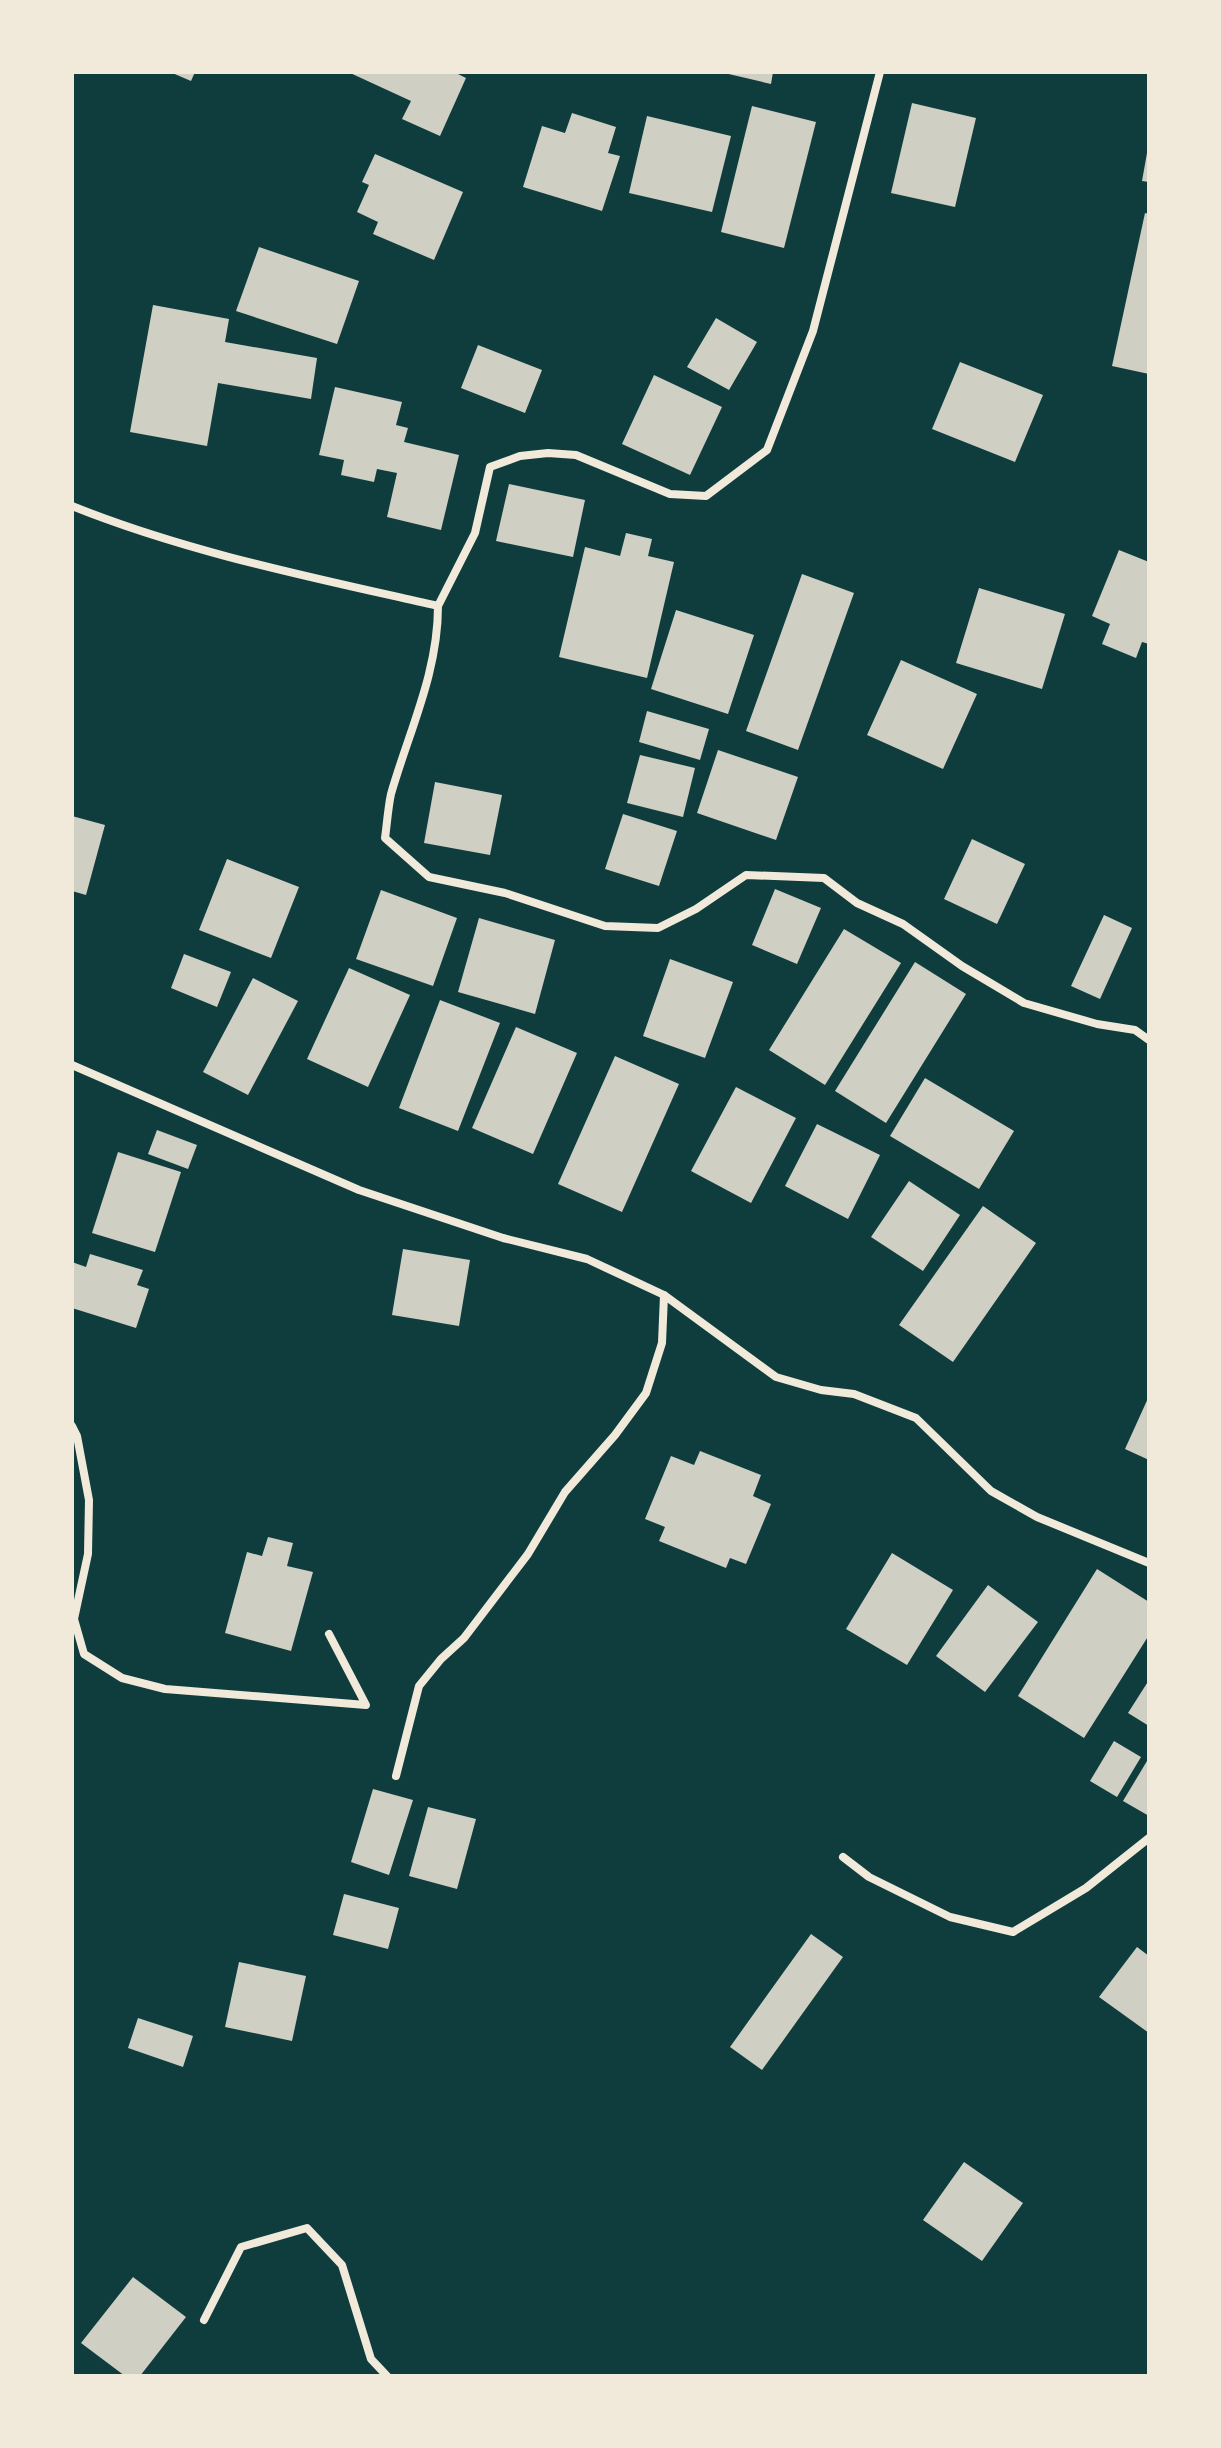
<svg xmlns="http://www.w3.org/2000/svg" width="1221" height="2448" viewBox="0 0 1221 2448" font-family="'Source Serif 4',serif">
  <style>
    .building { fill: #cfcfc3 }
    .lines { fill: none; stroke-linecap: round; stroke-linejoin: round }
    .minor { stroke: #f1e9da; stroke-width: 8 }
  </style>
  <rect width="100%" height="100%" fill="#0f3d3e"/>
  <path class="building" d="M 170,72 L 195,72 L 191,81 Z
    M 348,72 L 454,72 L 466,78 L 440,136 L 402,119 L 411,101 Z
    M 720,72 L 773,72 L 771,84 Z
    M 912,103 L 976,118 L 955,207 L 891,193 Z
    M 752,106 L 816,122 L 784,248 L 721,232 Z
    M 572,113 L 616,127 L 608,153 L 620,156 L 602,211 L 523,187 L 542,126 L 565,133 Z
    M 647,116 L 731,136 L 712,212 L 629,193 Z
    M 1147,153 L 1149,153 L 1149,182 L 1142,181 Z
    M 375,154 L 463,192 L 434,260 L 373,234 L 378,222 L 357,212 L 369,185 L 362,182 Z
    M 1145,213 L 1149,214 L 1149,374 L 1112,366 Z
    M 259,247 L 359,281 L 337,344 L 236,311 Z
    M 153,305 L 229,319 L 225,342 L 317,358 L 311,399 L 218,383 L 207,446 L 130,432 Z
    M 716,318 L 757,342 L 729,390 L 687,367 Z
    M 478,345 L 542,370 L 525,413 L 461,388 Z
    M 960,362 L 1043,395 L 1015,462 L 932,429 Z
    M 654,375 L 722,407 L 690,475 L 622,444 Z
    M 335,387 L 402,402 L 396,425 L 408,428 L 404,442 L 459,455 L 441,530 L 387,517 L 397,473 L 377,469 L 374,482 L 341,475 L 344,460 L 319,455 Z
    M 509,484 L 585,500 L 573,557 L 496,541 Z
    M 626,533 L 652,539 L 648,556 L 674,562 L 647,678 L 559,657 L 585,547 L 620,556 Z
    M 1119,550 L 1149,562 L 1149,644 L 1142,642 L 1136,658 L 1102,644 L 1110,624 L 1092,616 Z
    M 802,574 L 854,593 L 798,750 L 746,731 Z
    M 979,588 L 1065,614 L 1042,689 L 956,663 Z
    M 676,610 L 754,635 L 728,714 L 651,689 Z
    M 901,660 L 977,694 L 943,769 L 867,735 Z
    M 647,711 L 709,729 L 700,760 L 639,742 Z
    M 718,750 L 798,777 L 776,840 L 697,813 Z
    M 640,755 L 695,768 L 683,817 L 627,803 Z
    M 435,782 L 502,795 L 490,855 L 424,843 Z
    M 623,814 L 677,831 L 659,886 L 605,869 Z
    M 72,816 L 105,825 L 86,895 L 72,891 Z
    M 972,839 L 1025,864 L 997,924 L 944,899 Z
    M 227,859 L 299,887 L 271,958 L 199,930 Z
    M 775,889 L 821,908 L 797,964 L 752,945 Z
    M 381,890 L 457,918 L 433,986 L 356,959 Z
    M 1104,915 L 1132,928 L 1100,999 L 1071,986 Z
    M 479,918 L 555,940 L 535,1014 L 458,992 Z
    M 844,929 L 901,963 L 825,1085 L 769,1050 Z
    M 184,954 L 231,972 L 217,1007 L 171,988 Z
    M 670,959 L 733,982 L 705,1058 L 643,1036 Z
    M 915,962 L 966,994 L 886,1123 L 835,1091 Z
    M 349,968 L 410,995 L 368,1087 L 307,1059 Z
    M 253,978 L 298,1001 L 248,1095 L 203,1072 Z
    M 440,1000 L 500,1023 L 458,1131 L 399,1108 Z
    M 516,1027 L 577,1053 L 533,1154 L 472,1128 Z
    M 615,1056 L 679,1084 L 622,1212 L 558,1184 Z
    M 925,1078 L 1014,1131 L 979,1189 L 890,1136 Z
    M 736,1087 L 796,1118 L 751,1203 L 691,1171 Z
    M 817,1124 L 880,1155 L 848,1219 L 785,1186 Z
    M 157,1130 L 197,1145 L 188,1169 L 148,1154 Z
    M 118,1152 L 181,1172 L 155,1252 L 92,1233 Z
    M 909,1181 L 960,1215 L 923,1271 L 871,1237 Z
    M 983,1206 L 1036,1243 L 953,1362 L 899,1325 Z
    M 403,1249 L 470,1260 L 459,1326 L 392,1315 Z
    M 90,1254 L 143,1270 L 137,1285 L 149,1289 L 136,1328 L 72,1308 L 72,1262 L 86,1267 Z
    M 1149,1396 L 1149,1460 L 1125,1449 Z
    M 700,1451 L 761,1475 L 753,1496 L 771,1504 L 746,1564 L 730,1558 L 726,1568 L 659,1541 L 665,1527 L 645,1519 L 671,1456 L 694,1465 Z
    M 268,1537 L 293,1543 L 287,1566 L 313,1572 L 291,1651 L 225,1633 L 247,1552 L 262,1556 Z
    M 892,1553 L 953,1590 L 907,1665 L 846,1629 Z
    M 1097,1569 L 1149,1602 L 1149,1635 L 1084,1738 L 1018,1696 Z
    M 988,1585 L 1038,1622 L 985,1692 L 936,1656 Z
    M 1149,1680 L 1149,1726 L 1128,1713 Z
    M 1114,1741 L 1141,1757 L 1117,1797 L 1090,1781 Z
    M 1147,1761 L 1149,1763 L 1149,1816 L 1123,1801 Z
    M 373,1789 L 413,1800 L 389,1875 L 351,1862 Z
    M 428,1807 L 476,1819 L 457,1889 L 409,1876 Z
    M 344,1894 L 399,1908 L 388,1949 L 333,1935 Z
    M 811,1934 L 843,1957 L 762,2070 L 730,2047 Z
    M 1137,1947 L 1149,1956 L 1149,2033 L 1099,1997 Z
    M 239,1962 L 306,1976 L 292,2041 L 225,2027 Z
    M 138,2018 L 193,2036 L 183,2067 L 128,2048 Z
    M 964,2162 L 1023,2203 L 982,2261 L 923,2220 Z
    M 133,2277 L 186,2317 L 140,2376 L 125,2376 L 81,2343 Z"/>
  <g class="lines">
    <path class="minor" d="M 72,506 C 189,553 315,578 438,606 L 475,533 L 490,467 L 520,456 L 548,453 L 576,455 L 670,494 L 706,496 L 767,450 L 813,331 L 880,72
      M 438,606 C 438,673 409,731 391,794 C 388,808 387,824 385,838 L 429,877 L 505,893 L 605,926 L 658,928 L 696,909 L 746,875 L 824,878 L 857,903 L 903,924 L 962,966 L 1024,1003 L 1097,1024 L 1135,1030 L 1149,1040
      M 72,1065 L 359,1190 L 503,1238 L 587,1259 L 664,1295 L 776,1377 L 821,1390 L 854,1394 L 916,1418 L 991,1491 L 1037,1517 L 1149,1563
      M 72,1426 L 77,1436 L 89,1500 L 88,1554 L 74,1619 L 84,1654 L 122,1678 L 165,1689 L 366,1705 L 329,1634
      M 396,1776 L 419,1686 L 441,1659 L 464,1638 L 528,1554 L 565,1492 L 615,1435 L 646,1393 L 662,1343 L 664,1295
      M 843,1857 L 869,1877 L 950,1917 L 1013,1932 L 1086,1888 L 1149,1838
      M 204,2320 L 241,2247 L 307,2228 L 342,2265 L 371,2359 L 387,2376"/>
  </g>
  <rect width="1221" height="2448" fill="none" stroke="#f1e9da" stroke-width="148"/>
</svg>
